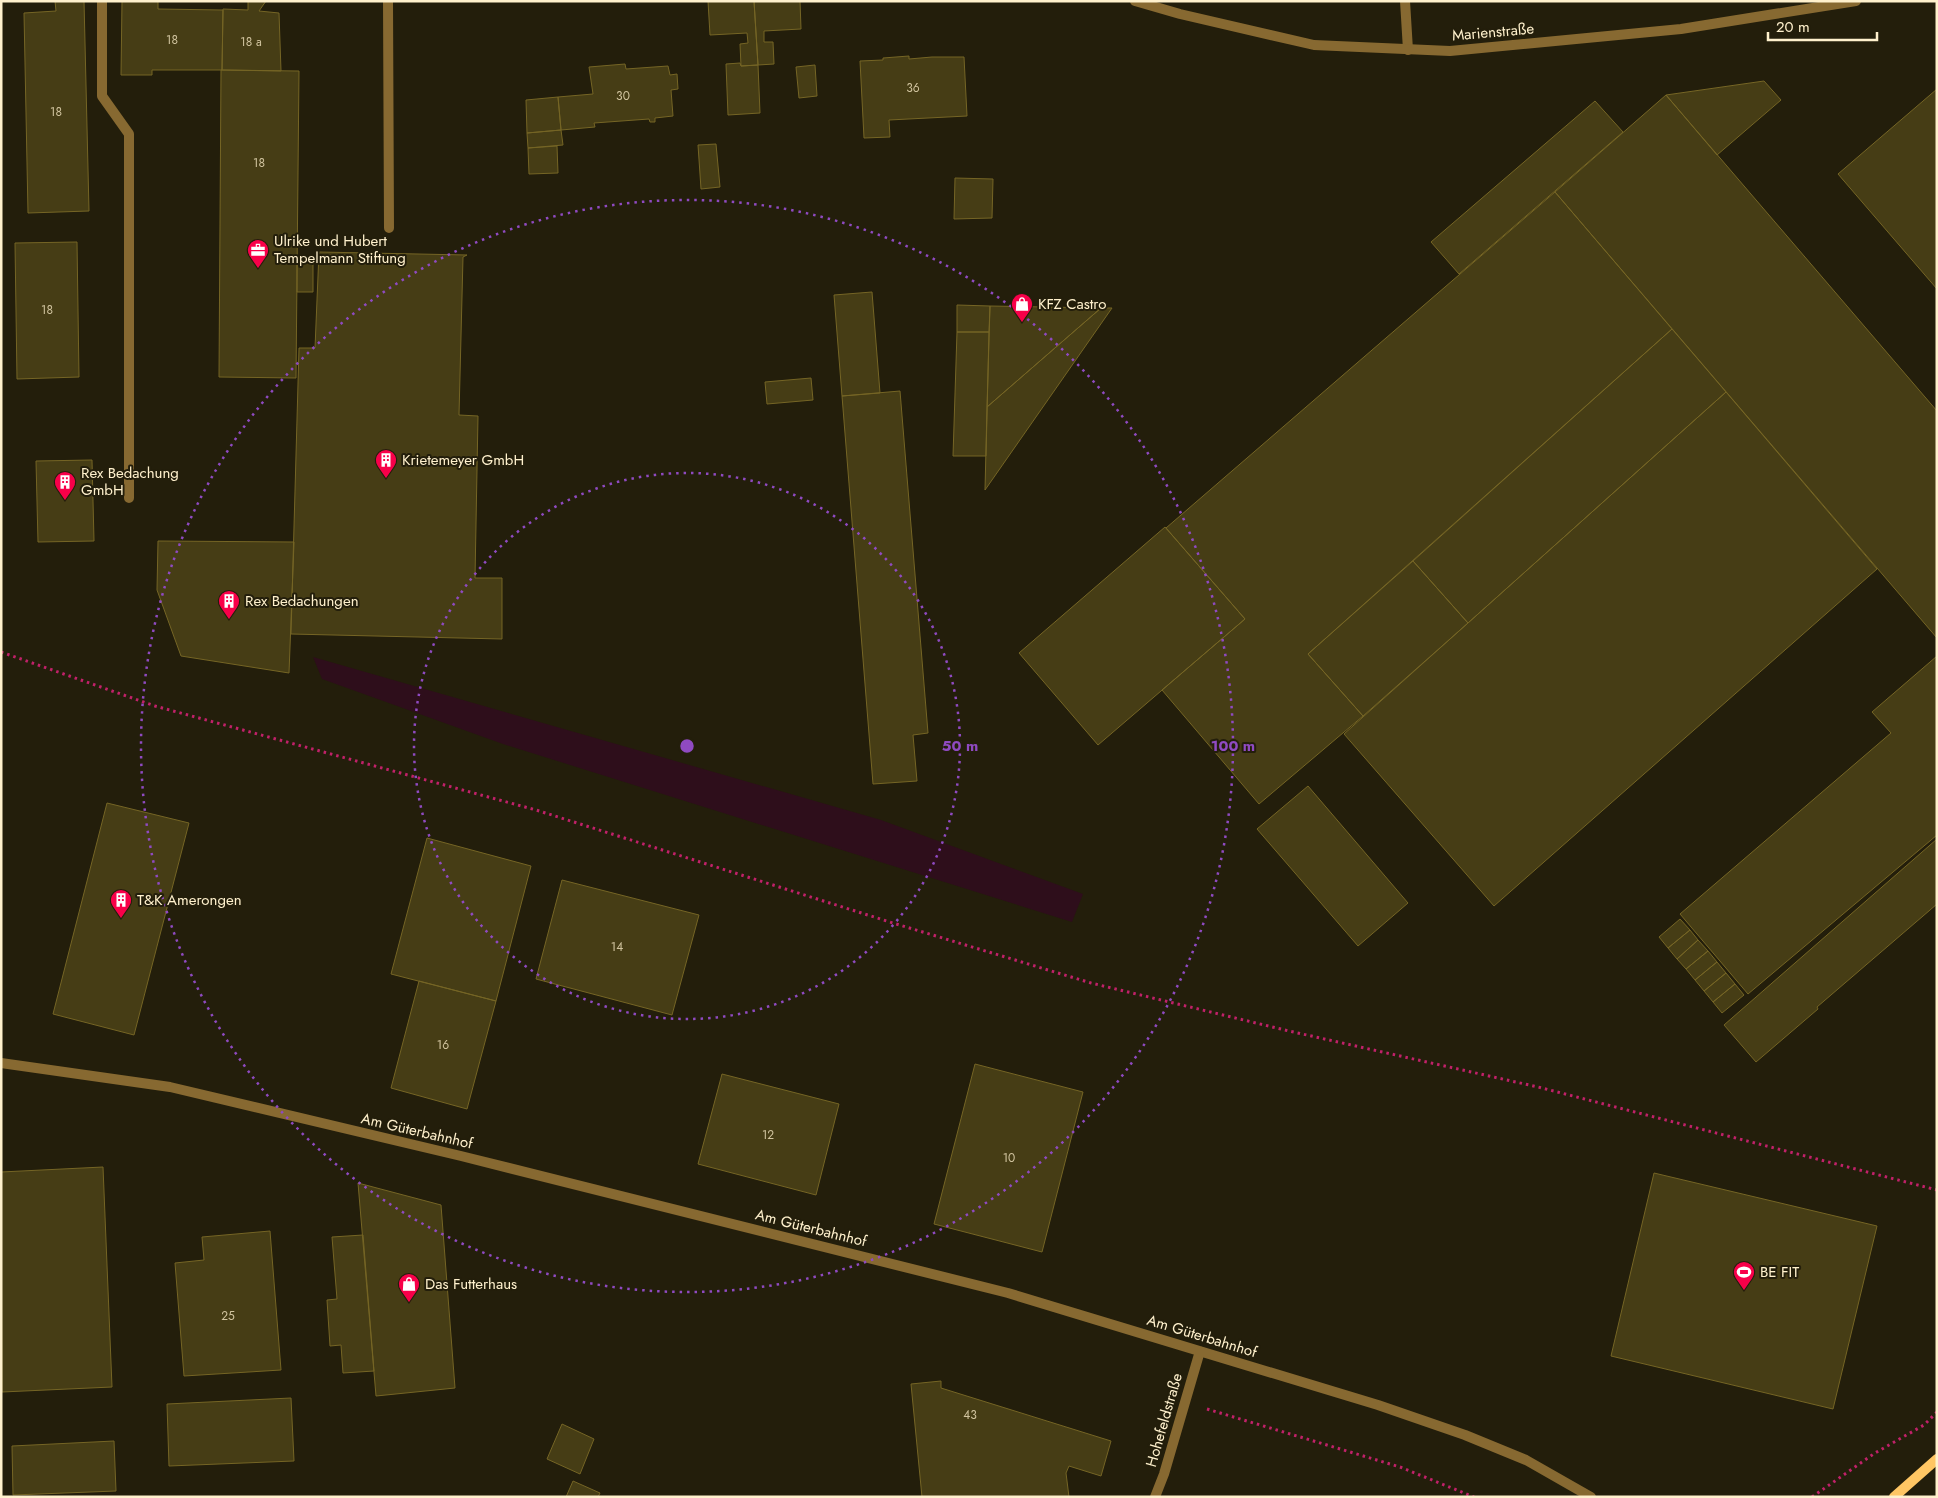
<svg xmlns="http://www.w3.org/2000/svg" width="1938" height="1498" viewBox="0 0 1938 1498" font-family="Jost,sans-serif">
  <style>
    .green { fill: #2e0e1b }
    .building { fill: #463d15; stroke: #756525 }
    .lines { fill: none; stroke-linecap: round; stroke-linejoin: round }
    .path { stroke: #c02169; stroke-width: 3; stroke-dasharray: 2.5 4; stroke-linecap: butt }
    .lane { stroke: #876931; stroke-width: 10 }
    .street { stroke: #876931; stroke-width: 10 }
    .secondary { stroke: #ffc664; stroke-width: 10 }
    .ring { fill: none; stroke: #8f4ac1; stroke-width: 2.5; stroke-dasharray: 2.5 5 }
    .labels { text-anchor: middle; stroke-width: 4; stroke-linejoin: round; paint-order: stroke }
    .number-label { font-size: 12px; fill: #d1c49f }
    .street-label { font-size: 15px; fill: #fff1cd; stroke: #231e0b }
    .poi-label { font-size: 15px; fill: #fff1cd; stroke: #231e0b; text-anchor: start }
    .centre { fill: #8f4ac1; stroke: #231e0b; stroke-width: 2.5 }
    .ring-label { font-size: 15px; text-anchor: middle; font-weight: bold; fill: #8f4ac1; stroke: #231e0b; stroke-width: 4; stroke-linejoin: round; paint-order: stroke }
  </style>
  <rect width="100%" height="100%" fill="#231e0b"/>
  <path class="green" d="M 313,657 L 881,820 L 1083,894 L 1072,922 L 503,744 L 322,679 Z"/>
  <path class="building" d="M 55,1 L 84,1 L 89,211 L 28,213 L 24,13 L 56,11 Z
    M 122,1 L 158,1 L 158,9 L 223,10 L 222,70 L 152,70 L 152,75 L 121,75 Z
    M 248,1 L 266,1 L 259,11 L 279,13 L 281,71 L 222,70 L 223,9 L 248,10 Z
    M 708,1 L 754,1 L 758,65 L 741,66 L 740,44 L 748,43 L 747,33 L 710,35 Z
    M 754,1 L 800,1 L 801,29 L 764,31 L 764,42 L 773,42 L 774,64 L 758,65 Z
    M 909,56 L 909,59 L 932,57 L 964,57 L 967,116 L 889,120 L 890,137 L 864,138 L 860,61 L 883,60 L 883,58 Z
    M 740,63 L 741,66 L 758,65 L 760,113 L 728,115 L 726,64 Z
    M 625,64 L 626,69 L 668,66 L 670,75 L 677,74 L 678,89 L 671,90 L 673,116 L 655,118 L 655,122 L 650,122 L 649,119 L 594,123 L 595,127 L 561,130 L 558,97 L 593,94 L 589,67 Z
    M 815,65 L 817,96 L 799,98 L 796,67 Z
    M 221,70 L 299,71 L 296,378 L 219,377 Z
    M 1764,81 L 1781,100 L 1717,155 L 1666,95 Z
    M 1937,89 L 1937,289 L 1838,174 Z
    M 1666,95 L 1937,411 L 1937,638 L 1555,192 Z
    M 558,97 L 561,130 L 527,133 L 526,100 Z
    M 1595,101 L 1623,132 L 1459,274 L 1431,242 Z
    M 561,130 L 563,145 L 528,148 L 527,133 Z
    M 716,144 L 720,187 L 701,189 L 698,145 Z
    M 557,146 L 558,173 L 529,174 L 528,148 Z
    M 955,178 L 993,179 L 992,218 L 954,219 Z
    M 1555,192 L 1672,329 L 1308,654 L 1363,716 L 1259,804 L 1162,690 L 1245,619 L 1166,528 Z
    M 77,242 L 79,377 L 17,379 L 15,243 Z
    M 319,252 L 467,255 L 463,257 L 459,415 L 478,416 L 475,578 L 502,578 L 502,639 L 291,634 L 299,348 L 315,348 Z
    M 297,261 L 313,261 L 313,292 L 297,292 Z
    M 872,292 L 880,393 L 842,396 L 834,295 Z
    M 957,305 L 990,306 L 989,332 L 957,332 Z
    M 990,306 L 1101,308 L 987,407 Z
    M 1101,308 L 1112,308 L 985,490 L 987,407 Z
    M 1672,329 L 1726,392 L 1468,623 L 1413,561 Z
    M 957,332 L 989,332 L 986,456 L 953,456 Z
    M 811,378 L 813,400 L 767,404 L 765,382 Z
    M 900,391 L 928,733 L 913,735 L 917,781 L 873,784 L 842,396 Z
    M 1726,392 L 1877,569 L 1494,906 L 1344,734 Z
    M 92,460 L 94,541 L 38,542 L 36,461 Z
    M 1165,527 L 1245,619 L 1098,745 L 1019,653 Z
    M 158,541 L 294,542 L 289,673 L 181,656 L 157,590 Z
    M 1413,561 L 1468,623 L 1363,716 L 1308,654 Z
    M 1937,656 L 1937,835 L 1748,994 L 1680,914 L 1891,733 L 1872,712 Z
    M 1308,786 L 1408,903 L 1358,946 L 1257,829 Z
    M 107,803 L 189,823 L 134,1035 L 53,1014 Z
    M 427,838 L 531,866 L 496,1001 L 391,974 Z
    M 1937,839 L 1937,904 L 1817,1007 L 1818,1009 L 1756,1062 L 1724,1025 Z
    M 562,880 L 699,915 L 672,1015 L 536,979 Z
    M 1680,919 L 1690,930 L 1668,948 L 1659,937 Z
    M 1690,930 L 1698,940 L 1677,959 L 1668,948 Z
    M 1698,940 L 1708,951 L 1686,969 L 1677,959 Z
    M 1708,951 L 1717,962 L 1695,980 L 1686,969 Z
    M 1717,962 L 1726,973 L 1704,991 L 1695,980 Z
    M 1726,973 L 1735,984 L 1713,1002 L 1704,991 Z
    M 419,981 L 496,1001 L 467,1109 L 391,1088 Z
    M 1735,984 L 1744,995 L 1722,1013 L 1713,1002 Z
    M 975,1064 L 1083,1092 L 1042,1252 L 934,1224 Z
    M 722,1074 L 839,1104 L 816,1195 L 698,1164 Z
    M 103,1167 L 112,1387 L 2,1392 L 1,1172 Z
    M 1654,1173 L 1877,1226 L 1833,1409 L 1611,1356 Z
    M 358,1183 L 441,1205 L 455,1388 L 376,1396 Z
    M 270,1231 L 281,1370 L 184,1376 L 175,1263 L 204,1260 L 202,1237 Z
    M 363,1235 L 374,1371 L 343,1373 L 341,1345 L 330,1346 L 327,1300 L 337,1299 L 332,1237 Z
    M 941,1381 L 941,1388 L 1111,1441 L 1101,1476 L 1069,1466 L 1066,1473 L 1069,1497 L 922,1497 L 911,1384 Z
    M 291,1398 L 294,1461 L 169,1466 L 167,1404 Z
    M 562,1424 L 594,1439 L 580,1474 L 547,1459 Z
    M 114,1441 L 116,1491 L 13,1495 L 12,1446 Z
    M 573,1481 L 600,1493 L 598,1497 L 566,1497 Z"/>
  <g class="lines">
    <path class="path" d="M 1,652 L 155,706 L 536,810 L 893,923 L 1091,983 L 1289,1031 L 1538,1087 L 1937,1190
      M 1207,1409 L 1400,1467 L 1474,1497
      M 1812,1497 L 1875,1453 L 1924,1425 L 1937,1412"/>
    <path class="lane" d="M 102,1 L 102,96 L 129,134 L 129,498
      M 388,1 L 389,228
      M 1405,1 L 1408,50"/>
    <path class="street" d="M 1135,1 L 1180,14 L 1314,45 L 1450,51 L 1681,29 L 1856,1
      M 1,1063 L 170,1087 L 461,1156 L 1008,1293 L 1378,1405 L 1465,1435 L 1526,1460 L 1591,1497
      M 1155,1497 L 1164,1474 L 1200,1351"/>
    <path class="secondary" d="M 1894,1497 L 1937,1459"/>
  </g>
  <g class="ring">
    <circle cx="687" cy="746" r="273"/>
    <circle cx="687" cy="746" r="546"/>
  </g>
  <defs>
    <g id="office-pin" transform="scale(1.125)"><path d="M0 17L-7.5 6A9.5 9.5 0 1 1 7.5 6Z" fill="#f80049" stroke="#231e0b"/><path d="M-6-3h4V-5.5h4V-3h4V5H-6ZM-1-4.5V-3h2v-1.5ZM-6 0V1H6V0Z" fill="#fff"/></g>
    <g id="shop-pin" transform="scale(1.125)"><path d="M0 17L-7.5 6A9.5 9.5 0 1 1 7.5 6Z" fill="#f80049" stroke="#231e0b"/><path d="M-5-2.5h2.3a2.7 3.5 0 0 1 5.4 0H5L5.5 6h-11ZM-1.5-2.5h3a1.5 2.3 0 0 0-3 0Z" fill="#fff"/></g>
    <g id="building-pin" transform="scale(1.125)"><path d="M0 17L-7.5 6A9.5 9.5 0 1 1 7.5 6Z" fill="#f80049" stroke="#231e0b"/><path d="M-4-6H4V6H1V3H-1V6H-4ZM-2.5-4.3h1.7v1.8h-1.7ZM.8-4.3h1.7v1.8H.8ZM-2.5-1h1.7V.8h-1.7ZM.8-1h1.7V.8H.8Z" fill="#fff"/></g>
    <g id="stadium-pin" transform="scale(1.125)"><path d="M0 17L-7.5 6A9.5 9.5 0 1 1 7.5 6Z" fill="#f80049" stroke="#231e0b"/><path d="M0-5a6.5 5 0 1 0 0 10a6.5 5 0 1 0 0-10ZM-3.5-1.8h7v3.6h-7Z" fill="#fff"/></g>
  </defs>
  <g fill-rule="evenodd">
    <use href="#office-pin" x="258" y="250"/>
    <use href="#shop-pin" x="1022" y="304"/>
    <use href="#building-pin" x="386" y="460"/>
    <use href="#building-pin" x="65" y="482"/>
    <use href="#building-pin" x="229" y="601"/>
    <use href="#building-pin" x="121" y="900"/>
    <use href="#stadium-pin" x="1744" y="1272"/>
    <use href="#shop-pin" x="409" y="1284"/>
  </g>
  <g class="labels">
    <g class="number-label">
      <text x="172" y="44">18</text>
      <text x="251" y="46">18 a</text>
      <text x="913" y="92">36</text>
      <text x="623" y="100">30</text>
      <text x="56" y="116">18</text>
      <text x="259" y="167">18</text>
      <text x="47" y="314">18</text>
      <text x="617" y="951">14</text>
      <text x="443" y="1049">16</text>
      <text x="768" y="1139">12</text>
      <text x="1009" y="1162">10</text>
      <text x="228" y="1320">25</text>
      <text x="970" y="1419">43</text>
    </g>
    <g class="street-label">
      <text transform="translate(1493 32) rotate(-5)" y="5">Marienstraße</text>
      <text transform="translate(417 1131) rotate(13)" y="5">Am Güterbahnhof</text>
      <text transform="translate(811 1228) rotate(14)" y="5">Am Güterbahnhof</text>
      <text transform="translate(1202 1336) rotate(17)" y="5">Am Güterbahnhof</text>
      <text transform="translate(1164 1420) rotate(-74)" y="5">Hohefeldstraße</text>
    </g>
    <g class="poi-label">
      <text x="274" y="246">Ulrike und Hubert<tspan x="274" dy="17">Tempelmann Stiftung</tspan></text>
      <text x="1038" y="309">KFZ Castro</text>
      <text x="402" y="465">Krietemeyer GmbH</text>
      <text x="81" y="478">Rex Bedachung<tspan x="81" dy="17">GmbH</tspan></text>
      <text x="245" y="606">Rex Bedachungen</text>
      <text x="137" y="905">T&amp;K Amerongen</text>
      <text x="1760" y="1277">BE FIT</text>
      <text x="425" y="1289">Das Futterhaus</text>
    </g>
  </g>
  <circle cx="687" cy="746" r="8" class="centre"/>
  <g class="ring-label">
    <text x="960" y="751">50 m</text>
    <text x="1233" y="751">100 m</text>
  </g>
  <rect width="1938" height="1498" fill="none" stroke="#fff1cd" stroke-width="5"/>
  <path d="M1768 32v8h109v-8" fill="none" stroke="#fff1cd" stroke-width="2.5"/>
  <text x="1776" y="32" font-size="15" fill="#fff1cd" stroke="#231e0b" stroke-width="4" paint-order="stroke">20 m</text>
</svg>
